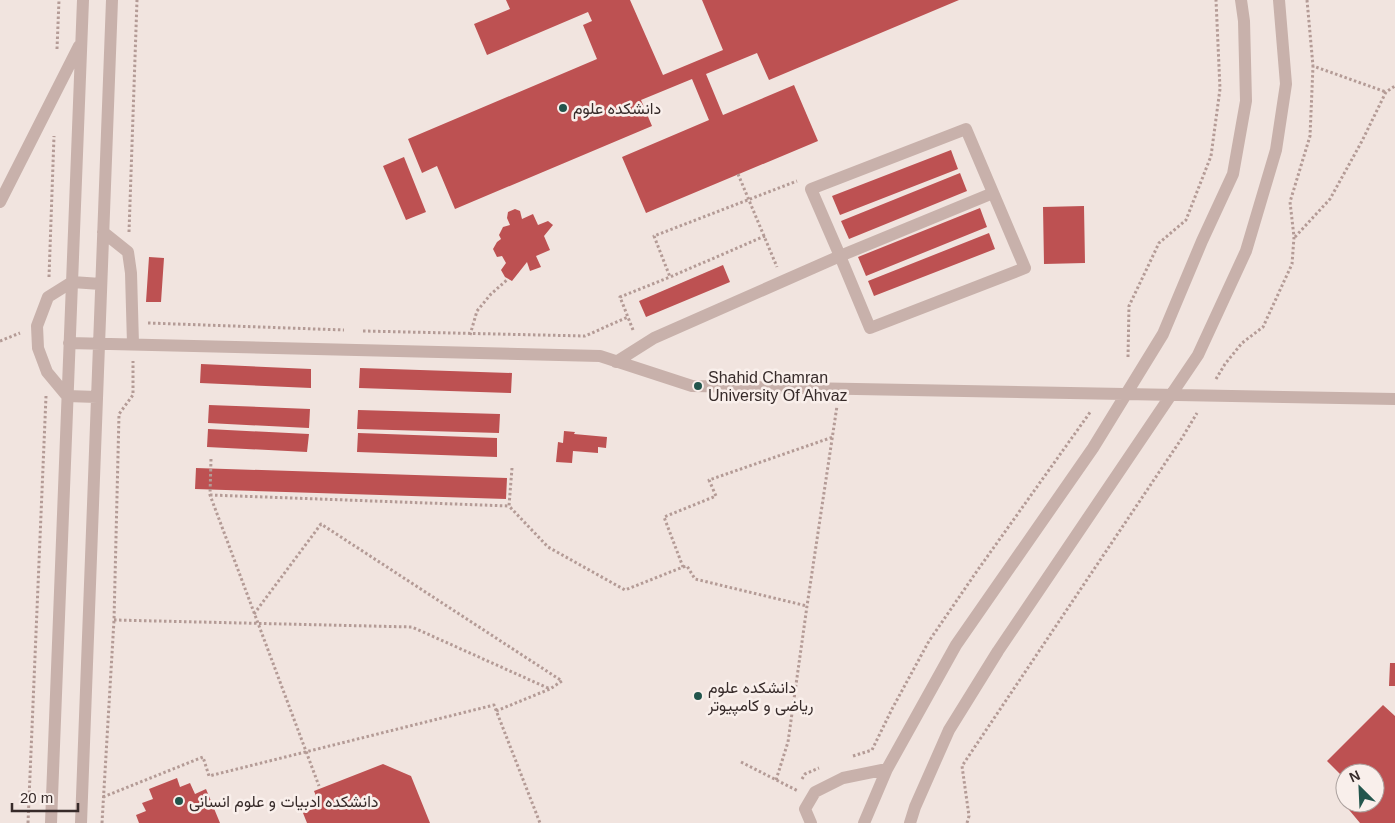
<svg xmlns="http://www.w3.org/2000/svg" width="1395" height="823" viewBox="0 0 1395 823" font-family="Arial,Vazirmatn,sans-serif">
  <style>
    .building { fill: #bd5152 }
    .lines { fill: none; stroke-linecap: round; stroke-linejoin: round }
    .path { stroke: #b49b96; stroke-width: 3; stroke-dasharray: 2.5 2.5; stroke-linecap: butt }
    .service { stroke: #c8b1ab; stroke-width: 12 }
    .poi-dot { fill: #22554c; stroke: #f9efeb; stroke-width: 2 }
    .labels { text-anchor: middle; stroke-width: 5; stroke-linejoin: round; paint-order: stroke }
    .poi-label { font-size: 16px; fill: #372b2a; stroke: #f9efeb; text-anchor: start }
  </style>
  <rect width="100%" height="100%" fill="#f1e4df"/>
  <path class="building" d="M 506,0 L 630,0 L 663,75 L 723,50 L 702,0 L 959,0 L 769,80 L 757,53 L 706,74 L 723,115 L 794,85 L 818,141 L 646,213 L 622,157 L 709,120 L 692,79 L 641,100 L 652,126 L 455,209 L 437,166 L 422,173 L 408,139 L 597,59 L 583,25 L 592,21 L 588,12 L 487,55 L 474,24 L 510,9 Z
    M 951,150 L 958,169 L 840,215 L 832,196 Z
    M 404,157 L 426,212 L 406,220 L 383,166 Z
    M 960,173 L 967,191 L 849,239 L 841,221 Z
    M 1084,206 L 1085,263 L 1044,264 L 1043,207 Z
    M 980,208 L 987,227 L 866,276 L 858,257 Z
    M 515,209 L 520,211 L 522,219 L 533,214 L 538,225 L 548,221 L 553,225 L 544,236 L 550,250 L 536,256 L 541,267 L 530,271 L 527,262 L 512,281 L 505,277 L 501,270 L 506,263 L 502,256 L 497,257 L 493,249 L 497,242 L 501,239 L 499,235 L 503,227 L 510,225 L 507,218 L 508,212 Z
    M 989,233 L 995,249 L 874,296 L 868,281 Z
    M 149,257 L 164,258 L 161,302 L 146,302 Z
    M 723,265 L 730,282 L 646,317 L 639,301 Z
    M 201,364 L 311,369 L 311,388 L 200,383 Z
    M 360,368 L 512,373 L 511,393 L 359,388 Z
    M 209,405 L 310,409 L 309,428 L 208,423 Z
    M 358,410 L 500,414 L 499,433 L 357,429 Z
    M 208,429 L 309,434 L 307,452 L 207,447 Z
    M 564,431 L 575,432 L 574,434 L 607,437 L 606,448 L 598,447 L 598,453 L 573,451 L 572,463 L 556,462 L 558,442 L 563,443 Z
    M 358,433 L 497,438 L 497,457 L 357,452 Z
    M 196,468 L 507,478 L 506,499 L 195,489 Z
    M 1390,663 L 1395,663 L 1395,686 L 1389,686 Z
    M 1383,705 L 1395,716 L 1395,823 L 1360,823 L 1340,799 L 1345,794 L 1345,803 L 1375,803 L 1375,773 L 1345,773 L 1345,779 L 1327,761 Z
    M 383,764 L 411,776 L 430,823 L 307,823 L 303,813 L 320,806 L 314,791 Z
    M 177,778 L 180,787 L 190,783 L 195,794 L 206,789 L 220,823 L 139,823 L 136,815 L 146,811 L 142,803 L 153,799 L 149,789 Z"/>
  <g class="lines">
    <path class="path" d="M 1307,0 L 1313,66
      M 57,49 L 59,0
      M 738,174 L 777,267
      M 129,232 L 137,0
      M 765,236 L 670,277 L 654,236 L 797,181
      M 1295,237 L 1330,199 L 1362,141 L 1386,92 L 1395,86
      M 49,277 L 54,136
      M 148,323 L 344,330
      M 633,330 L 620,297 L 670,277
      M 363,331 L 585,336 L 628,317
      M 470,335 L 477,311 L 491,294 L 508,279
      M 0,341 L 20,333
      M 1128,357 L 1129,306 L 1159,243 L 1186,220 L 1211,156 L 1220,89 L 1216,0
      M 1216,379 L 1225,364 L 1242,343 L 1263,327 L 1292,264 L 1294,237 L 1290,202 L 1310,136 L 1313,66 L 1386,92
      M 211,459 L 210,495 L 319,786
      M 512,468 L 509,506 L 548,547 L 625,590 L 683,567 L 664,517 L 716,496 L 709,480 L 833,437
      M 210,495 L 509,506
      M 683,567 L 687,566 L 695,579 L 807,606
      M 254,614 L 321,524 L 562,681 L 550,689
      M 114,620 L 412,627 L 550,689 L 496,711
      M 853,756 L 872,750 L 892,709 L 929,641 L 977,571 L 1091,411
      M 741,762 L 798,791
      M 802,779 L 805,774 L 819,768
      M 776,780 L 788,742 L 807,606 L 837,406
      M 103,797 L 203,757 L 209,776 L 494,705 L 540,823
      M 28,823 L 46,396
      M 102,823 L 114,620 L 119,414 L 133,395 L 133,361
      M 967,823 L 969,816 L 962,766 L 1182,438 L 1197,413"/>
    <path class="service" d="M 0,202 L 79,46
      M 103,232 L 128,252 L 131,273 L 133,344
      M 69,343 L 600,356 L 692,386 L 1395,399
      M 616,362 L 654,338 L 840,256 L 870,328 L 1025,268 L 966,129 L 811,189 L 840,256 L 993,193
      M 97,397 L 67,396 L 47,372 L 38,348 L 37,326 L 48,297 L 72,282 L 101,284
      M 51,823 L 83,0
      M 81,823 L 112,0
      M 811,823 L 805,809 L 815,792 L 843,778 L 887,769
      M 864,823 L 887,769 L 956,645 L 1093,448 L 1163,334 L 1202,241 L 1233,174 L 1246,101 L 1244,21 L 1241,0
      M 910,823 L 915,807 L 949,730 L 998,651 L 1198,355 L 1246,251 L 1276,150 L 1286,84 L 1279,0"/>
  </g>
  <g class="poi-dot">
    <circle cx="563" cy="108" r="5"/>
    <circle cx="698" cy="386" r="5"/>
    <circle cx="698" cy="696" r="5"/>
    <circle cx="179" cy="801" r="5"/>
  </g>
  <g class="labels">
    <g class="poi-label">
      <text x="573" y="114">دانشکده علوم</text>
      <text x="708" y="383">Shahid Chamran<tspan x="708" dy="18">University Of Ahvaz</tspan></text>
      <text x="708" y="693">دانشکده علوم<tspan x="708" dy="18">ریاضی و کامپیوتر</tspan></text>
      <text x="189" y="807">دانشکده ادبیات و علوم انسانی</text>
    </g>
  </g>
  <g transform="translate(1360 788) rotate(336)"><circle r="24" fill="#f9efeb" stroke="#aba19e"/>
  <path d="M0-4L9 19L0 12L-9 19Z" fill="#22554c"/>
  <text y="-8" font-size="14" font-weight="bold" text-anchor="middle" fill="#372b2a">N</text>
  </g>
  <path d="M12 803v8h66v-8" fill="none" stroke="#372b2a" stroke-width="2.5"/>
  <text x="20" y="803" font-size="15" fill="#372b2a" stroke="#f9efeb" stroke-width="4" paint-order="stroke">20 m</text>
</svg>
